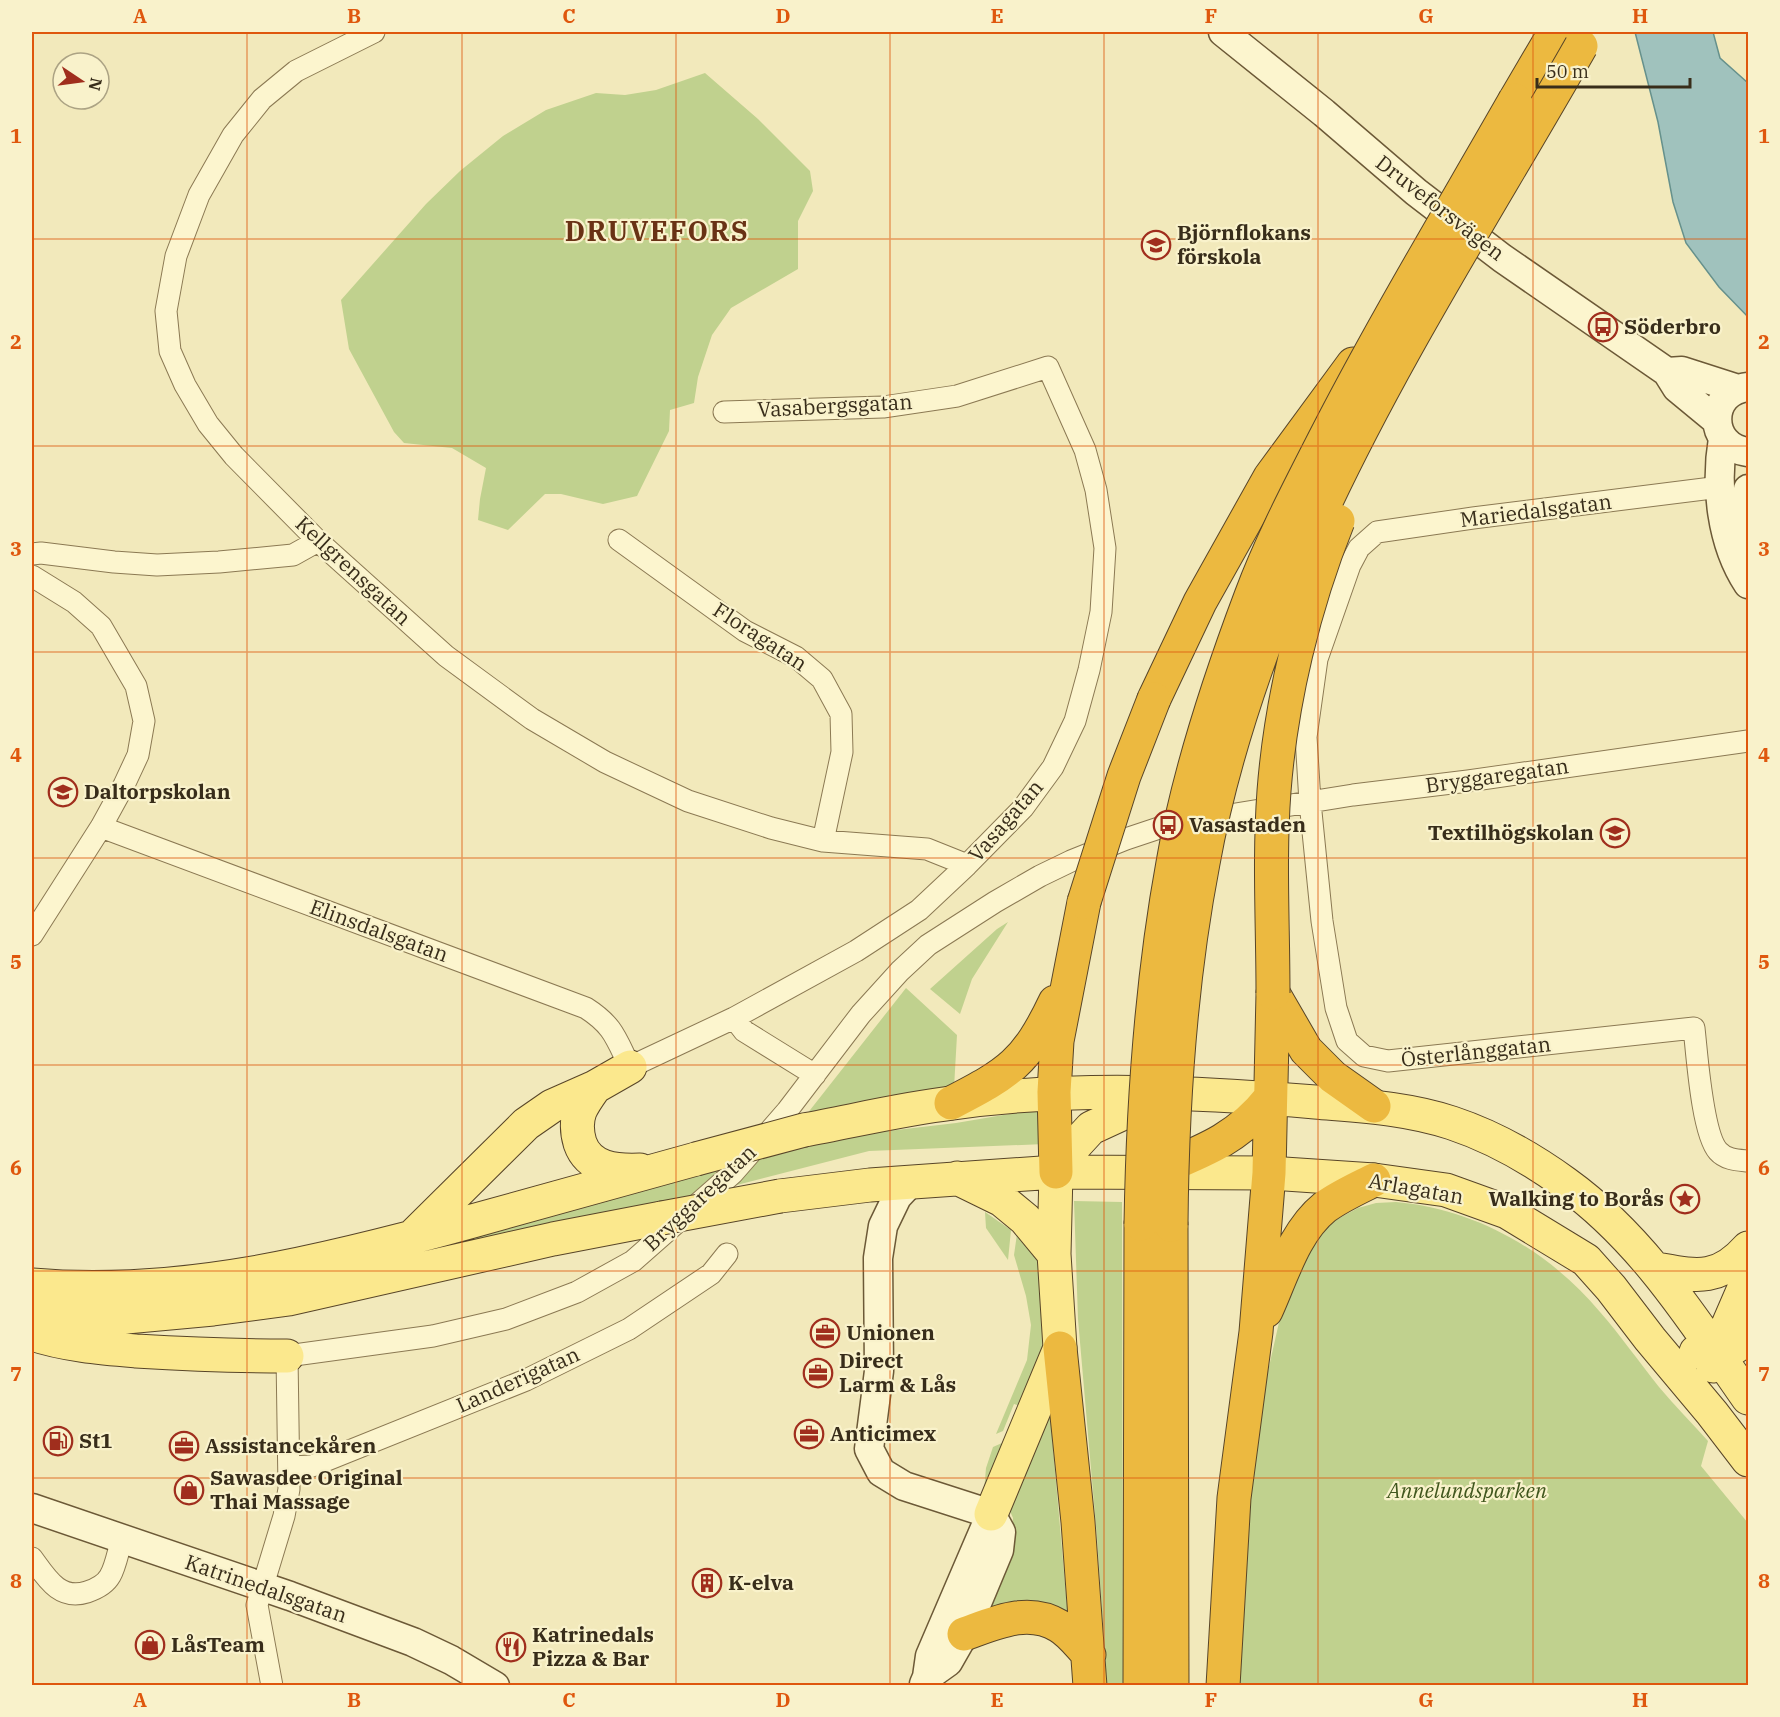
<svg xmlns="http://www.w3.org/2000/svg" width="1780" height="1717" viewBox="0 0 1780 1717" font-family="'IBM Plex Serif',serif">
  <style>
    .green { fill: #c0d18e }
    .water { fill: #a0c2bd; stroke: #66918c; stroke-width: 1.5 }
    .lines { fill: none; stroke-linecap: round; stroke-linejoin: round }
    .street-casing { stroke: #8b7953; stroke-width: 23 }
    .secondary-casing { stroke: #6c5937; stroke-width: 31 }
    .primary-casing { stroke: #584528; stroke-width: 35 }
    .highway-casing { stroke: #584528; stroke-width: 35 }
    .street { stroke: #fcf5ce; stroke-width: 21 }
    .secondary { stroke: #fcf5ce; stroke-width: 28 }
    .primary { stroke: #fbe88d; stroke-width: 33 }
    .highway { stroke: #ecb940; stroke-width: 33 }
    .primary-bridge-casing { stroke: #584528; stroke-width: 35; stroke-linecap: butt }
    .highway-bridge-casing { stroke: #584528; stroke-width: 35; stroke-linecap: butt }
    .primary-bridge { stroke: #fbe88d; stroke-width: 33 }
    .highway-bridge { stroke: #ecb940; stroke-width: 33 }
    .grid { fill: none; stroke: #df570d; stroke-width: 1.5; stroke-opacity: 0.55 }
    .labels { text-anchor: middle; stroke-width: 4.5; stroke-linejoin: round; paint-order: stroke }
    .street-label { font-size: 21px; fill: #382d1a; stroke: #f9f2cb }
    .poi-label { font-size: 21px; font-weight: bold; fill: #382d1a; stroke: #f9f2cb; text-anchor: start }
    .park-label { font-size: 21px; font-style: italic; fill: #41571e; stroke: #f9f2cb }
    .district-label { font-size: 27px; font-weight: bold; letter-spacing: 1.5px; fill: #693215; stroke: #f9f2cb }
    .neatline { fill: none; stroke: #df570d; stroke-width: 2 }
    .grid-label { font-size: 20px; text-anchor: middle; font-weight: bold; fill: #df570d }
  </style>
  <rect width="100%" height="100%" fill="#f2e9bb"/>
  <path class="green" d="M 705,73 L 758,119 L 810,171 L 813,191 L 798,221 L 798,269 L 731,308 L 712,335 L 698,377 L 694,403 L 670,410 L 669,431 L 637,496 L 603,504 L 561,494 L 545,494 L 508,530 L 478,520 L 480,499 L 486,468 L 452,448 L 404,443 L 394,432 L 349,349 L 341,300 L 426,204 L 460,171 L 503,136 L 546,110 L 596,93 L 625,95 L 656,90 Z
    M 1008,922 L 972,979 L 960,1014 L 930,989 L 997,929 Z
    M 906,988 L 957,1035 L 954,1088 L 803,1119 Z
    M 1044,1108 L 1045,1144 L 869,1151 L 446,1260 L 32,1299 L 490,1232 L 779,1154 L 854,1135 L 956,1123 Z
    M 1074,1201 L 1122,1202 L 1123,1685 L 1107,1685 L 1097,1538 L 1078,1319 Z
    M 1396,1202 C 1476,1209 1549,1251 1600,1312 C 1621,1336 1639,1362 1659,1387 C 1675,1406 1692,1423 1708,1441 L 1701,1466 L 1748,1523 L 1748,1685 L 1233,1686 L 1257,1420 L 1282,1309 L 1304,1245 L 1332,1222 L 1358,1208 L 1376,1203 Z
    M 985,1212 L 1011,1230 L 1008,1260 L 986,1228 Z
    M 1017,1234 L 1032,1246 L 1038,1263 L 1046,1336 L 1042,1355 L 1021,1406 L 1014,1404 L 1003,1431 L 996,1434 L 1027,1360 L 1031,1325 L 1026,1296 L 1014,1255 Z
    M 1050,1413 L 1068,1618 L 980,1616 L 1012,1532 L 1013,1518 L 1009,1509 Z
    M 1002,1443 L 1005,1444 L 984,1491 L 986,1468 L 993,1447 Z"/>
  <path class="water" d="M 1635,32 L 1713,32 L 1720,58 L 1748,83 L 1748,317 L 1719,287 L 1686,243 L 1673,202 L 1658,122 Z"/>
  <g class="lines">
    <g class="street-casing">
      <path id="street" d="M 374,32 L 296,71 L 262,99 L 233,135 L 199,195 L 176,256 L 166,311 L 170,351 L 185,385 L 208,424 L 234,456 L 318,541 L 446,656 L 532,719 L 605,762 L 688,801 L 771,828 L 823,841 L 927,849 L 967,865
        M 1720,487 L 1473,518 L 1377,532 L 1359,548 L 1350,565 L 1317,659 L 1306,737 L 1310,802 L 1322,921 L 1336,1008 L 1347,1041 L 1364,1056 L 1388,1061 L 1694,1028 C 1697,1054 1702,1133 1718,1151 C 1726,1160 1738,1160 1748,1161
        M 619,540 L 745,631 L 796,657 L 822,679 L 841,714 L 842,752 L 823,841
        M 32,554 L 41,553 L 114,562 L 157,565 L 219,562 L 293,555 L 318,541
        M 32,576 L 74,602 L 101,626 L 136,686 L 144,721 L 138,755 L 124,785 L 101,827 L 32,935
        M 101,827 L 586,1008 C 614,1026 616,1039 630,1067 L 734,1018 L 856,951 L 919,910 L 967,865 L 1023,808 L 1053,767 L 1075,721 L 1089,670 L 1101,612 L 1105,548 L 1096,490 L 1085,450 L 1048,367 L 957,396 L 883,407 L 724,412
        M 734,1018 L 744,1031 L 815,1075
        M 290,1467 L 312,1466 L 526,1380 L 629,1329 L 711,1274 L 727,1254
        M 32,1558 C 46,1577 59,1601 87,1592 C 96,1589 105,1585 110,1576 C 116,1566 118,1551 122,1539
        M 272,1686 L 257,1605 L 284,1516 L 289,1489 L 287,1356 L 433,1336 L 506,1319 L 577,1292 L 633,1261 L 733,1173 L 787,1111 L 861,1014 L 900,971 L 928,945 L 995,902 L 1040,876 L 1071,861 L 1126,839 L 1168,825 L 1353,795 L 1468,781 L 1748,741"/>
    </g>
    <g class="secondary-casing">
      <path id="secondary" d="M 1223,32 L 1324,113 L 1416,192 L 1502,258 L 1667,372 L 1677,388 L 1717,421
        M 1667,372 L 1682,371 L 1738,389
        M 1748,387 C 1707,391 1707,447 1748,452
        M 1723,438 C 1715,486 1721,543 1748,584
        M 1748,489 L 1745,518 L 1748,550
        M 912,1181 L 897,1197 L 883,1226 L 878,1258 L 879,1371 L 869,1449 L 881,1472 L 904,1486 L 991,1514
        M 32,1508 L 290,1596 L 413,1642 L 451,1660 L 495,1686
        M 927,1677 L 948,1662 L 964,1634 L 999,1550 L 1001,1532 L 991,1514
        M 924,1684 L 927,1677 L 930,1656 L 991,1514"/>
    </g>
    <g class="primary-casing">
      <path id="primary" d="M 595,1087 C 590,1094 584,1102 580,1111 C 576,1122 577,1133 580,1143 C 589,1169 616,1171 640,1170
        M 804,1130 C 853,1121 902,1109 952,1103 C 1072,1086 1194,1092 1315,1102 C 1361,1106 1407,1108 1452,1123 C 1491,1136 1532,1159 1565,1183 C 1643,1239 1694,1321 1748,1398
        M 957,1178 L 1002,1200 L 1025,1219 L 1054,1254
        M 780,1196 L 870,1185 L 1056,1172 L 1269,1173 L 1374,1180 L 1446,1190 L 1507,1212 L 1586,1260 L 1611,1288 L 1650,1339 L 1712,1413 L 1748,1460
        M 413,1236 L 526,1124 L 552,1106 L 595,1087 L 630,1067
        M 1656,1269 C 1696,1276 1718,1282 1748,1248
        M 32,1285 C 180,1298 327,1261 469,1222 C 544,1201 620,1180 696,1159
        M 32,1316 L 126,1317 L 213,1309 L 289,1299 L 553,1239 L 662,1218
        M 32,1334 C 65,1345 101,1348 136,1351 C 186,1354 236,1356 287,1356
        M 1696,1352 C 1720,1353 1730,1354 1748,1337
        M 1713,1366 L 1716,1353 L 1748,1279
        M 991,1514 L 1060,1348 L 1054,1254 L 1056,1172 L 1068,1153 L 1091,1128 L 1156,1098"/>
    </g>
    <g class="highway-casing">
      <path id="highway" d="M 1515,100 L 1555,32
        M 1154,699 L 1200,602 L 1270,477 L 1353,364
        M 1273,993 L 1306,1050 L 1333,1077 L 1374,1106
        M 951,1103 C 1009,1073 1026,1063 1055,1002
        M 1056,1172 L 1054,1092 L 1057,1041 L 1084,902
        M 1153,1172 C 1201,1152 1237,1140 1270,1098
        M 1171,1225 L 1172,1686
        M 1266,1311 C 1282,1276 1294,1232 1325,1207 C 1340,1196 1358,1188 1374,1180
        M 1060,1348 L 1078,1522 L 1090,1686
        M 964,1634 C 995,1623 1028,1607 1059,1626 C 1071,1633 1080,1646 1089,1655
        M 1140,1686 L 1141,1224
        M 1223,1686 L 1234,1498 L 1256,1332 L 1269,1173 L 1273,993"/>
    </g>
    <use href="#street" class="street"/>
    <use href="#secondary" class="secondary"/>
    <use href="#primary" class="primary"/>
    <use href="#highway" class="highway"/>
    <g class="primary-bridge-casing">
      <path id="primary-bridge" d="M 696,1159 L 804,1130
        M 662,1218 L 780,1196"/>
    </g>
    <g class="highway-bridge-casing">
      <path id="highway-bridge" d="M 1084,902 L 1124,776 L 1154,699
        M 1273,993 C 1273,926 1269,858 1274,791 C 1281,701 1304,605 1338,521
        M 1141,1224 C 1143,1103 1151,983 1173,863 C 1188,774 1219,681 1251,596 C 1271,542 1299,489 1325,438 C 1384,323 1451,212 1515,100
        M 1171,1225 C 1172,1104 1180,982 1203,863 C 1219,774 1248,685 1281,601 C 1291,575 1304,550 1315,525 C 1391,359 1491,204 1581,46"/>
    </g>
    <use href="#primary-bridge" class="primary-bridge"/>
    <use href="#highway-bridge" class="highway-bridge"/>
  </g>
  <path class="grid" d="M 247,32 L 247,1686M 462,32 L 462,1686M 676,32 L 676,1686M 890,32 L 890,1686M 1104,32 L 1104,1686M 1318,32 L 1318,1686M 1533,32 L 1533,1686M 32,239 L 1748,239M 32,446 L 1748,446M 32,652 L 1748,652M 32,858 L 1748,858M 32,1065 L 1748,1065M 32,1271 L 1748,1271M 32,1478 L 1748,1478"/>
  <defs>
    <g id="school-ring" transform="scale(1.5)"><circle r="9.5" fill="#f9f2cb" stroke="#a02e1d" stroke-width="1.5"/><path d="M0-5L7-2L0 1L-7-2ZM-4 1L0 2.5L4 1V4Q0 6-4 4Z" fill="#a02e1d"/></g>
    <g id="bus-ring" transform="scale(1.5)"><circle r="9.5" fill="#f9f2cb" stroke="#a02e1d" stroke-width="1.5"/><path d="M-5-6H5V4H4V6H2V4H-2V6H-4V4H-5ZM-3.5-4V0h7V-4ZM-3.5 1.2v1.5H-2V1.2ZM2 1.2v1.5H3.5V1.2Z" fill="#a02e1d"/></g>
    <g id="university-ring" transform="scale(1.5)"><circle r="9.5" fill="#f9f2cb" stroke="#a02e1d" stroke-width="1.5"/><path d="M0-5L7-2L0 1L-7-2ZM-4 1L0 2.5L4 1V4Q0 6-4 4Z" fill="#a02e1d"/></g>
    <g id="sight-ring" transform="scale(1.5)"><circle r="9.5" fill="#f9f2cb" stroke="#a02e1d" stroke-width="1.5"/><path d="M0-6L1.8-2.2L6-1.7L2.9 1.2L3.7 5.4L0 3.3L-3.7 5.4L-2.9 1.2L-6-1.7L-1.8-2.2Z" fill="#a02e1d"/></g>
    <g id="office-ring" transform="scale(1.5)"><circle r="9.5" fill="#f9f2cb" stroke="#a02e1d" stroke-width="1.5"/><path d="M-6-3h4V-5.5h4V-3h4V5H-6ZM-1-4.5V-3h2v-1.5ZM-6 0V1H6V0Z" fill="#a02e1d"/></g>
    <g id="fuel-ring" transform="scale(1.5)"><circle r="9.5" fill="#f9f2cb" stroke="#a02e1d" stroke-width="1.5"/><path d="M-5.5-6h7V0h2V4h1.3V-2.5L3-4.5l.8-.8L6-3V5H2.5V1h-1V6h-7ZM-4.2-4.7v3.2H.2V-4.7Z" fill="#a02e1d"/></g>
    <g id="shop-ring" transform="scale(1.5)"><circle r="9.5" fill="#f9f2cb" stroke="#a02e1d" stroke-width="1.5"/><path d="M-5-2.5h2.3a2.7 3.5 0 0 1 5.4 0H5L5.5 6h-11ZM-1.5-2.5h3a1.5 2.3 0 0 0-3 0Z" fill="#a02e1d"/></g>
    <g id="building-ring" transform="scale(1.5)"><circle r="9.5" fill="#f9f2cb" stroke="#a02e1d" stroke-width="1.5"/><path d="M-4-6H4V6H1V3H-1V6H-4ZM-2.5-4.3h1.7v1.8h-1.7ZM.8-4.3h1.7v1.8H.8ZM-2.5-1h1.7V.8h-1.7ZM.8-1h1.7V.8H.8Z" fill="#a02e1d"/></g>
    <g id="restaurant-ring" transform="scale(1.5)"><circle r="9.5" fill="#f9f2cb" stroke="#a02e1d" stroke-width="1.5"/><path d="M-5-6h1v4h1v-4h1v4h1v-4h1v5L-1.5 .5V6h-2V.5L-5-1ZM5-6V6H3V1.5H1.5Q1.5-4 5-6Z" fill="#a02e1d"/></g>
  </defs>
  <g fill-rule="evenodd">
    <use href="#school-ring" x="1156" y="245"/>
    <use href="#bus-ring" x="1603" y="327"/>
    <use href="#school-ring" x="63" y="792"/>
    <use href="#bus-ring" x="1168" y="825"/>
    <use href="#university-ring" x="1615" y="833"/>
    <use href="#sight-ring" x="1685" y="1199"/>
    <use href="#office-ring" x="825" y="1333"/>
    <use href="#office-ring" x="818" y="1373"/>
    <use href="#office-ring" x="809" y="1434"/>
    <use href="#fuel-ring" x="58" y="1441"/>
    <use href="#office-ring" x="184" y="1446"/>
    <use href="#shop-ring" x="189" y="1490"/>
    <use href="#building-ring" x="707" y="1583"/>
    <use href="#shop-ring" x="150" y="1645"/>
    <use href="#restaurant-ring" x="511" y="1647"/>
  </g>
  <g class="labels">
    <g class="street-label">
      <text transform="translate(1440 208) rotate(38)" y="7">Druveforsvägen</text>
      <text transform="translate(835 406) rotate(-3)" y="7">Vasabergsgatan</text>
      <text transform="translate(1536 511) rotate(-7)" y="7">Mariedalsgatan</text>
      <text transform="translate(353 571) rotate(43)" y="7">Kellgrensgatan</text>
      <text transform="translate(760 637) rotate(33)" y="7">Floragatan</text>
      <text transform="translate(1497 776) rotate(-8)" y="7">Bryggaregatan</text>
      <text transform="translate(1006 821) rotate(-49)" y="7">Vasagatan</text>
      <text transform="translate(379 931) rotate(20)" y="7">Elinsdalsgatan</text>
      <text transform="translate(1476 1052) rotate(-6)" y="7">Österlånggatan</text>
      <text transform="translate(1416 1189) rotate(10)" y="7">Arlagatan</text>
      <text transform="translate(700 1198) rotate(-43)" y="7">Bryggaregatan</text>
      <text transform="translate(518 1380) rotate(-24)" y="7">Landerigatan</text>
      <text transform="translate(266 1589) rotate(19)" y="7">Katrinedalsgatan</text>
    </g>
    <g class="poi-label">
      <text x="1177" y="240">Björnflokans<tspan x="1177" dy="24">förskola</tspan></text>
      <text x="1624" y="334">Söderbro</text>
      <text x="84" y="799">Daltorpskolan</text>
      <text x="1189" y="832">Vasastaden</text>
      <text x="1594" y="840" text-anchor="end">Textilhögskolan</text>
      <text x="1664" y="1206" text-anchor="end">Walking to Borås</text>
      <text x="846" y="1340">Unionen</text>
      <text x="839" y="1368">Direct<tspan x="839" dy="24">Larm &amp; Lås</tspan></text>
      <text x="830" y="1441">Anticimex</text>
      <text x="79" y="1448">St1</text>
      <text x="205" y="1453">Assistancekåren</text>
      <text x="210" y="1485">Sawasdee Original<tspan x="210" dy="24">Thai Massage</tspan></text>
      <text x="728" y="1590">K-elva</text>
      <text x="532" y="1642">Katrinedals<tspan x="532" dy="24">Pizza &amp; Bar</tspan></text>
      <text x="171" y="1652">LåsTeam</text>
    </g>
    <g class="park-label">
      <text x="1467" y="1498">Annelundsparken</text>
    </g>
    <g class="district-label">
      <text x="657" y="241">DRUVEFORS</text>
    </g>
  </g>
  <rect width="1780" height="1717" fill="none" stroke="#f9f2cb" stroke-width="66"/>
  <g transform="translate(81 81) rotate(103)"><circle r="28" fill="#f9f2cb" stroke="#aca384" stroke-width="1.5"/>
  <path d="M0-4.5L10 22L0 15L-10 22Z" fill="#a02e1d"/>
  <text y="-9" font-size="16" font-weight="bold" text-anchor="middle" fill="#382d1a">N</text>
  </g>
  <path d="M1537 78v9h153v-9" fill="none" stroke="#382d1a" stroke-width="3"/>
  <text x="1546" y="78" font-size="18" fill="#382d1a" stroke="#f9f2cb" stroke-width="4.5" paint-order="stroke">50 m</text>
  <rect x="33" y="33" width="1714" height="1651" class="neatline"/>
  <g class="grid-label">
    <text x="140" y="23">A</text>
    <text x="354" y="23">B</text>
    <text x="569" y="23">C</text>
    <text x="783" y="23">D</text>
    <text x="997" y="23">E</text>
    <text x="1211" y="23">F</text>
    <text x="1426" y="23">G</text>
    <text x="1640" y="23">H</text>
    <text x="16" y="143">1</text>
    <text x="1764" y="143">1</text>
    <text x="16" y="349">2</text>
    <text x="1764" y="349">2</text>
    <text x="16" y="556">3</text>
    <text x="1764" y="556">3</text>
    <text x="16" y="762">4</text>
    <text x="1764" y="762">4</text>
    <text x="16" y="969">5</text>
    <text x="1764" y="969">5</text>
    <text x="16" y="1175">6</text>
    <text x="1764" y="1175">6</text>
    <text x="16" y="1381">7</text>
    <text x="1764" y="1381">7</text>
    <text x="16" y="1588">8</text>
    <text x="1764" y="1588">8</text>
    <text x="140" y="1707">A</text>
    <text x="354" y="1707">B</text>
    <text x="569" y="1707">C</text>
    <text x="783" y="1707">D</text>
    <text x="997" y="1707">E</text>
    <text x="1211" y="1707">F</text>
    <text x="1426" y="1707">G</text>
    <text x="1640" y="1707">H</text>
  </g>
</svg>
